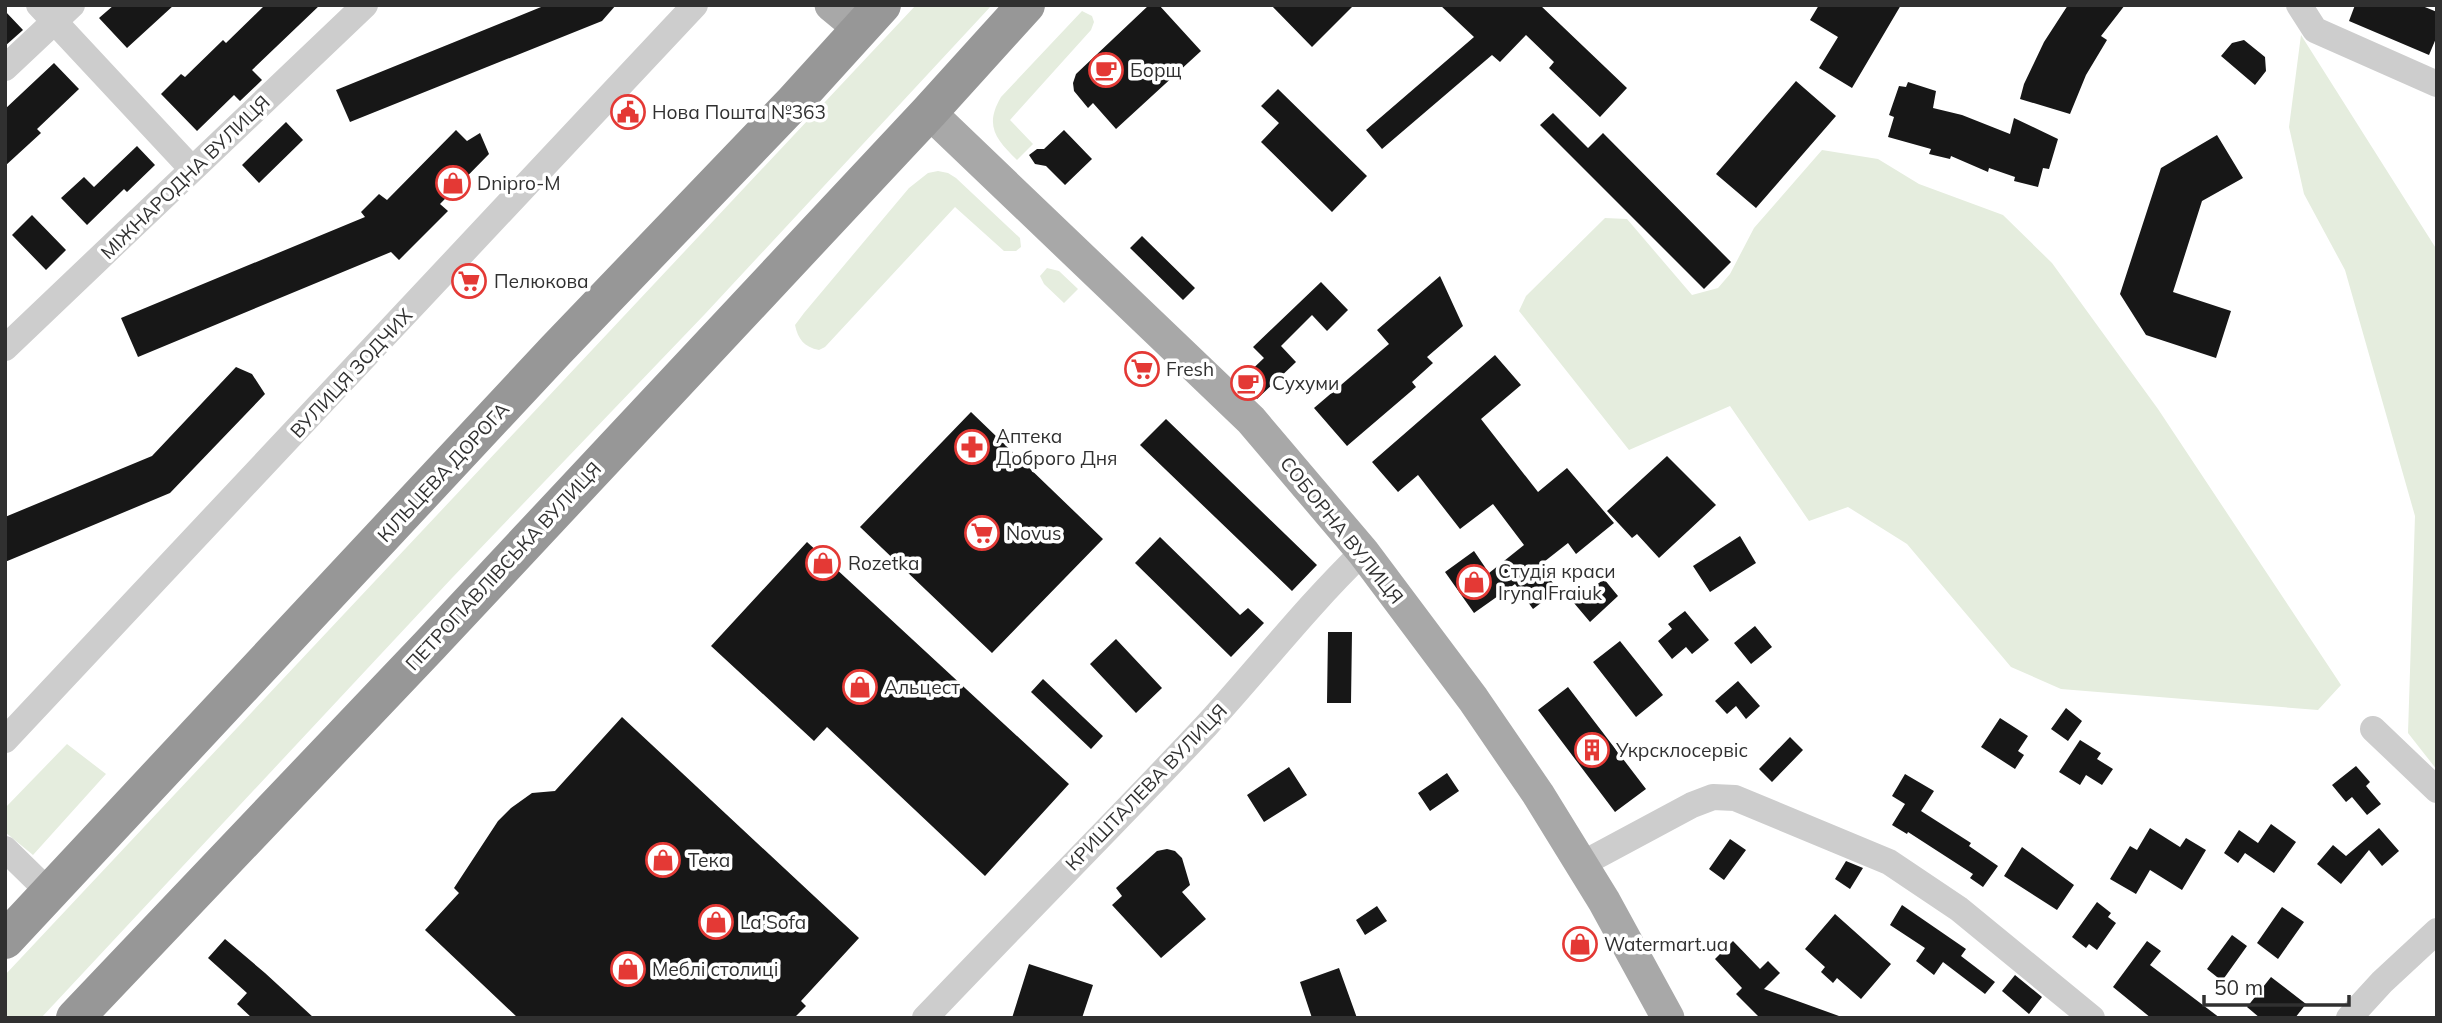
<svg xmlns="http://www.w3.org/2000/svg" width="2442" height="1023" viewBox="0 0 2442 1023" font-family="Mulish,sans-serif">
  <style>
    .green { fill: #e5edde }
    .building { fill: #171717 }
    .lines { fill: none; stroke-linecap: round; stroke-linejoin: round }
    .minor { stroke: #cdcdcd; stroke-width: 26 }
    .major { stroke: #a8a8a8; stroke-width: 33 }
    .highway { stroke: #979797; stroke-width: 38 }
    .labels { text-anchor: middle; stroke-width: 7; stroke-linejoin: round; paint-order: stroke }
    .poi-label { font-size: 19px; fill: #303030; stroke: #fff; text-anchor: start }
    .street-label { font-size: 19px; fill: #303030; stroke: #fff }
  </style>
  <rect width="100%" height="100%" fill="#fff"/>
  <path class="green" d="M 916,5 L 992,5 L 705,314 L 452,578 L 41,1018 L 5,1018 L 5,975 Z
    M 1082,11 L 1092,16 L 1094,22 L 1091,30 L 1010,120 L 1033,144 L 1017,160 C 996,139 984,126 1001,97 Z
    M 2301,35 L 2437,250 L 2437,770 L 2408,733 L 2415,516 L 2345,270 L 2304,194 L 2289,127 Z
    M 1822,150 L 1878,159 L 1919,184 L 2003,215 L 2052,263 L 2158,409 L 2341,685 L 2318,710 L 2061,689 L 2011,667 L 1907,544 L 1848,507 L 1809,521 L 1730,406 L 1629,450 L 1519,311 L 1526,296 L 1605,218 L 1627,219 L 1692,295 L 1718,288 L 1730,274 L 1754,228 Z
    M 938,171 L 948,173 L 956,178 L 1020,238 L 1021,247 L 1016,251 L 1004,251 L 955,207 L 825,347 L 819,350 C 804,347 798,339 795,325 L 804,313 L 909,188 L 928,173 Z
    M 1047,268 L 1059,271 L 1078,289 L 1064,303 L 1044,284 L 1040,276 Z
    M 67,744 L 106,774 L 33,855 L 5,832 L 5,808 Z"/>
  <path class="building" d="M 114,5 L 174,5 L 127,48 L 99,18 Z
    M 265,5 L 320,5 L 252,70 L 262,80 L 240,101 L 234,95 L 197,131 L 161,94 L 181,74 L 185,77 L 223,40 L 226,43 Z
    M 546,5 L 616,5 L 602,21 L 350,122 L 336,90 Z
    M 1149,5 L 1159,5 L 1201,51 L 1116,129 L 1093,103 L 1088,108 L 1074,91 L 1073,83 L 1076,74 Z
    M 1271,5 L 1354,5 L 1312,47 Z
    M 1440,5 L 1540,5 L 1627,88 L 1600,117 L 1549,68 L 1554,62 L 1526,35 L 1500,62 L 1492,55 L 1382,149 L 1366,130 L 1474,37 Z
    M 1819,5 L 1901,5 L 1852,88 L 1819,68 L 1838,37 L 1810,20 Z
    M 2068,5 L 2125,5 L 2101,36 L 2107,40 L 2086,75 L 2070,114 L 2020,99 L 2024,84 L 2044,42 Z
    M 2355,5 L 2420,5 L 2437,12 L 2437,36 L 2429,55 L 2349,21 Z
    M 5,11 L 23,30 L 5,46 Z
    M 2244,40 L 2265,57 L 2266,71 L 2255,85 L 2221,56 L 2232,43 Z
    M 54,63 L 79,89 L 37,129 L 41,133 L 5,166 L 5,109 Z
    M 1796,81 L 1836,116 L 1756,208 L 1716,174 Z
    M 1908,82 L 1936,91 L 1933,108 L 1962,115 L 2010,134 L 2014,118 L 2058,139 L 2049,169 L 2043,168 L 2038,187 L 2014,181 L 2015,177 L 1989,168 L 1988,172 L 1951,156 L 1950,159 L 1929,154 L 1931,149 L 1888,137 L 1894,117 L 1889,115 L 1899,86 L 1906,87 Z
    M 1278,89 L 1367,176 L 1332,212 L 1261,142 L 1279,123 L 1261,106 Z
    M 1553,113 L 1588,148 L 1603,133 L 1731,262 L 1704,289 L 1540,125 Z
    M 286,122 L 303,140 L 259,183 L 242,165 Z
    M 456,130 L 467,141 L 480,133 L 489,154 L 440,204 L 448,211 L 399,260 L 391,252 L 138,357 L 121,318 L 365,217 L 361,212 L 379,194 L 387,200 Z
    M 1064,130 L 1092,159 L 1065,185 L 1046,166 L 1035,164 L 1029,155 L 1037,149 L 1044,149 Z
    M 2217,135 L 2243,178 L 2202,201 L 2173,292 L 2231,311 L 2216,358 L 2146,335 L 2120,294 L 2161,168 Z
    M 137,146 L 155,165 L 127,192 L 124,189 L 87,225 L 61,198 L 84,177 L 94,187 Z
    M 32,215 L 66,250 L 46,270 L 12,235 Z
    M 1142,236 L 1195,288 L 1183,300 L 1130,248 Z
    M 1440,276 L 1463,326 L 1427,357 L 1433,363 L 1412,382 L 1416,387 L 1347,446 L 1314,408 L 1389,344 L 1377,330 Z
    M 1321,282 L 1348,310 L 1327,331 L 1312,315 L 1281,346 L 1296,362 L 1257,399 L 1240,381 L 1264,358 L 1253,347 Z
    M 1495,355 L 1521,385 L 1481,419 L 1538,492 L 1567,468 L 1614,523 L 1576,554 L 1568,543 L 1540,565 L 1558,590 L 1533,609 L 1515,584 L 1474,613 L 1445,572 L 1474,551 L 1489,573 L 1524,545 L 1493,504 L 1460,529 L 1418,475 L 1398,492 L 1372,462 Z
    M 236,367 L 252,374 L 265,394 L 170,493 L 5,562 L 5,517 L 152,456 Z
    M 971,412 L 1103,539 L 992,653 L 860,527 Z
    M 1166,419 L 1317,565 L 1292,591 L 1140,445 Z
    M 1667,456 L 1716,505 L 1659,558 L 1637,534 L 1632,538 L 1607,511 Z
    M 1740,536 L 1756,563 L 1710,592 L 1693,566 Z
    M 1160,537 L 1240,615 L 1248,608 L 1264,623 L 1231,657 L 1135,563 Z
    M 807,542 L 1069,784 L 985,876 L 827,727 L 814,741 L 711,646 Z
    M 1604,579 L 1618,596 L 1590,622 L 1574,603 Z
    M 1685,611 L 1709,640 L 1692,654 L 1686,647 L 1672,659 L 1658,641 L 1672,629 L 1668,624 Z
    M 1755,626 L 1772,647 L 1751,664 L 1734,643 Z
    M 1328,632 L 1352,632 L 1351,703 L 1327,703 Z
    M 1116,639 L 1162,688 L 1136,713 L 1090,664 Z
    M 1620,641 L 1663,695 L 1636,717 L 1593,662 Z
    M 1043,679 L 1103,736 L 1091,749 L 1031,692 Z
    M 1738,681 L 1760,706 L 1746,719 L 1736,706 L 1727,714 L 1715,701 Z
    M 1568,687 L 1646,789 L 1615,812 L 1538,710 Z
    M 2066,708 L 2082,721 L 2068,741 L 2051,729 Z
    M 622,717 L 859,938 L 801,1001 L 806,1006 L 794,1018 L 518,1018 L 425,930 L 459,893 L 454,888 L 498,821 L 511,808 L 532,793 L 555,791 Z
    M 2000,718 L 2028,736 L 2018,751 L 2024,755 L 2015,769 L 1981,747 Z
    M 1790,737 L 1803,750 L 1772,782 L 1759,769 Z
    M 2080,740 L 2101,753 L 2097,759 L 2113,769 L 2102,785 L 2086,775 L 2080,785 L 2059,772 Z
    M 2356,766 L 2370,782 L 2366,786 L 2381,804 L 2367,815 L 2352,797 L 2346,802 L 2332,785 Z
    M 1289,767 L 1307,795 L 1264,822 L 1247,795 Z
    M 1447,773 L 1459,791 L 1430,811 L 1418,793 Z
    M 1905,774 L 1934,791 L 1921,811 L 1971,843 L 1969,846 L 1998,866 L 1983,887 L 1970,878 L 1973,874 L 1908,832 L 1907,834 L 1892,825 L 1905,804 L 1892,796 Z
    M 2271,824 L 2296,842 L 2274,873 L 2245,853 L 2238,863 L 2224,853 L 2239,830 L 2258,843 Z
    M 2150,828 L 2180,847 L 2186,838 L 2206,850 L 2182,890 L 2150,870 L 2136,894 L 2110,879 L 2130,846 L 2137,850 Z
    M 2379,828 L 2399,851 L 2382,866 L 2369,850 L 2341,884 L 2317,864 L 2333,845 L 2346,856 Z
    M 1730,839 L 1746,850 L 1724,880 L 1709,869 Z
    M 2022,847 L 2074,885 L 2057,910 L 2004,876 Z
    M 1167,849 L 1175,851 L 1182,858 L 1190,885 L 1182,892 L 1206,919 L 1161,958 L 1112,905 L 1122,896 L 1116,888 L 1157,851 Z
    M 1846,861 L 1863,868 L 1850,889 L 1835,879 Z
    M 2097,902 L 2111,913 L 2108,917 L 2116,923 L 2097,950 L 2089,944 L 2086,948 L 2072,937 Z
    M 1902,905 L 1966,949 L 1961,956 L 1995,982 L 1985,994 L 1943,962 L 1934,975 L 1916,961 L 1925,948 L 1890,925 Z
    M 1377,906 L 1387,921 L 1365,935 L 1356,920 Z
    M 2282,907 L 2304,922 L 2278,959 L 2257,943 Z
    M 1835,914 L 1891,964 L 1861,999 L 1837,978 L 1833,983 L 1821,972 L 1825,967 L 1805,949 Z
    M 1583,935 L 1588,939 L 1588,945 L 1578,954 L 1572,945 L 1572,940 L 1576,936 Z
    M 2232,935 L 2247,946 L 2222,981 L 2207,969 Z
    M 225,939 L 265,973 L 314,1018 L 252,1018 L 237,1004 L 247,993 L 208,958 Z
    M 1733,941 L 1760,969 L 1768,961 L 1780,973 L 1764,989 L 1839,1016 L 1839,1018 L 1760,1018 L 1736,994 L 1742,988 L 1715,959 Z
    M 2147,941 L 2161,951 L 2150,965 L 2220,1018 L 2151,1018 L 2113,987 Z
    M 1029,964 L 1093,985 L 1082,1018 L 1012,1018 Z
    M 1339,968 L 1357,1018 L 1312,1018 L 1300,982 Z
    M 2015,975 L 2042,997 L 2029,1014 L 2002,991 Z
    M 2271,977 L 2306,1004 L 2295,1018 L 2260,1018 L 2247,1007 Z"/>
  <g class="lines">
    <path class="minor" d="M 39,5 L 192,169
      M 2299,5 L 2315,30 L 2437,84
      M 5,68 L 72,5
      M 5,348 L 365,5
      M 2373,729 L 2437,790
      M 5,740 L 695,5
      M 5,849 L 50,893
      M 1582,864 L 1692,805 L 1713,797 L 1735,798 L 1889,862 L 1959,909 L 2092,1018
      M 925,1018 C 1018,920 1114,824 1206,726 C 1259,668 1307,606 1363,552
      M 2349,1018 L 2382,982 L 2437,931"/>
    <path class="major" d="M 831,5 L 860,29
      M 929,112 L 1251,420 L 1363,552 L 1473,699 L 1538,794 L 1604,901 L 1668,1018"/>
    <path class="highway" d="M 5,940 L 556,350 L 792,104 L 882,5
      M 75,1018 L 429,646 L 929,112 L 1026,5"/>
  </g>
  <defs>
    <g id="cafe-ring" transform="scale(1.75)"><circle r="9.5" fill="#fff" stroke="#e43935" stroke-width="1.5"/><path d="M-5.5-4.5H6V0H3Q3 3.5 0 3.5H-2.5Q-5.5 3.5-5.5 0ZM3-3.2v2h1.7v-2ZM-6 4.5H4V6H-6Z" fill="#e43935"/></g>
    <g id="civic-ring" transform="scale(1.75)"><circle r="9.5" fill="#fff" stroke="#e43935" stroke-width="1.5"/><path d="M-.6-6.5H3V-4.5H.6V-3L4-1V1h2V6H-6V1h2V-1L-.6-3ZM-1.2 2.5V6h2.4V2.5Z" fill="#e43935"/></g>
    <g id="shop-ring" transform="scale(1.75)"><circle r="9.5" fill="#fff" stroke="#e43935" stroke-width="1.5"/><path d="M-5-2.5h2.3a2.7 3.5 0 0 1 5.4 0H5L5.5 6h-11ZM-1.5-2.5h3a1.5 2.3 0 0 0-3 0Z" fill="#e43935"/></g>
    <g id="supermarket-ring" transform="scale(1.75)"><circle r="9.5" fill="#fff" stroke="#e43935" stroke-width="1.5"/><path d="M-6-5.5h2.5l.6 2H6L4.5 2H-2.5L-4.4-4H-6ZM-1.5 3.2a1.3 1.3 0 1 0 .1 0ZM3 3.2a1.3 1.3 0 1 0 .1 0Z" fill="#e43935"/></g>
    <g id="pharmacy-ring" transform="scale(1.75)"><circle r="9.5" fill="#fff" stroke="#e43935" stroke-width="1.5"/><path d="M-2-6h4v4h4v4h-4v4h-4v-4h-4v-4h4Z" fill="#e43935"/></g>
    <g id="building-ring" transform="scale(1.75)"><circle r="9.5" fill="#fff" stroke="#e43935" stroke-width="1.5"/><path d="M-4-6H4V6H1V3H-1V6H-4ZM-2.5-4.3h1.7v1.8h-1.7ZM.8-4.3h1.7v1.8H.8ZM-2.5-1h1.7V.8h-1.7ZM.8-1h1.7V.8H.8Z" fill="#e43935"/></g>
  </defs>
  <g fill-rule="evenodd">
    <use href="#cafe-ring" x="1106" y="70"/>
    <use href="#civic-ring" x="628" y="112"/>
    <use href="#shop-ring" x="453" y="183"/>
    <use href="#supermarket-ring" x="469" y="281"/>
    <use href="#supermarket-ring" x="1142" y="369"/>
    <use href="#cafe-ring" x="1248" y="383"/>
    <use href="#pharmacy-ring" x="972" y="447"/>
    <use href="#supermarket-ring" x="982" y="533"/>
    <use href="#shop-ring" x="823" y="563"/>
    <use href="#shop-ring" x="1474" y="582"/>
    <use href="#shop-ring" x="860" y="687"/>
    <use href="#building-ring" x="1592" y="750"/>
    <use href="#shop-ring" x="663" y="860"/>
    <use href="#shop-ring" x="716" y="922"/>
    <use href="#shop-ring" x="1580" y="944"/>
    <use href="#shop-ring" x="628" y="969"/>
  </g>
  <g class="labels">
    <g class="poi-label">
      <text x="1130" y="77">Борщ</text>
      <text x="652" y="119">Нова Пошта №363</text>
      <text x="477" y="190">Dnipro-M</text>
      <text x="494" y="288">Пелюкова</text>
      <text x="1166" y="376">Fresh</text>
      <text x="1272" y="390">Сухуми</text>
      <text x="996" y="443">Аптека<tspan x="996" dy="22">Доброго Дня</tspan></text>
      <text x="1006" y="540">Novus</text>
      <text x="848" y="570">Rozetka</text>
      <text x="1498" y="578">Студія краси<tspan x="1498" dy="22">Iryna Fraiuk</tspan></text>
      <text x="884" y="694">Альцест</text>
      <text x="1616" y="757">Укрсклосервіс</text>
      <text x="688" y="867">Тека</text>
      <text x="740" y="929">La'Sofa</text>
      <text x="1604" y="951">Watermart.ua</text>
      <text x="652" y="976">Меблі столиці</text>
    </g>
    <g class="street-label">
      <text transform="translate(185 177) rotate(-44)" y="7">МІЖНАРОДНА ВУЛИЦЯ</text>
      <text transform="translate(351 373) rotate(-47)" y="7">ВУЛИЦЯ ЗОДЧИХ</text>
      <text transform="translate(443 472) rotate(-47)" y="7">КІЛЬЦЕВА ДОРОГА</text>
      <text transform="translate(1342 530) rotate(51)" y="7">СОБОРНА ВУЛИЦЯ</text>
      <text transform="translate(503 566) rotate(-47)" y="7">ПЕТРОПАВЛІВСЬКА ВУЛИЦЯ</text>
      <text transform="translate(1146 787) rotate(-46)" y="7">КРИШТАЛЕВА ВУЛИЦЯ</text>
    </g>
  </g>
  <rect width="2442" height="1023" fill="none" stroke="#303030" stroke-width="14"/>
  <path d="M2204 995v10h145v-10" fill="none" stroke="#303030" stroke-width="3.5"/>
  <text x="2214" y="995" font-size="21" fill="#303030" stroke="#ffffff" stroke-width="5" paint-order="stroke">50 m</text>
</svg>
